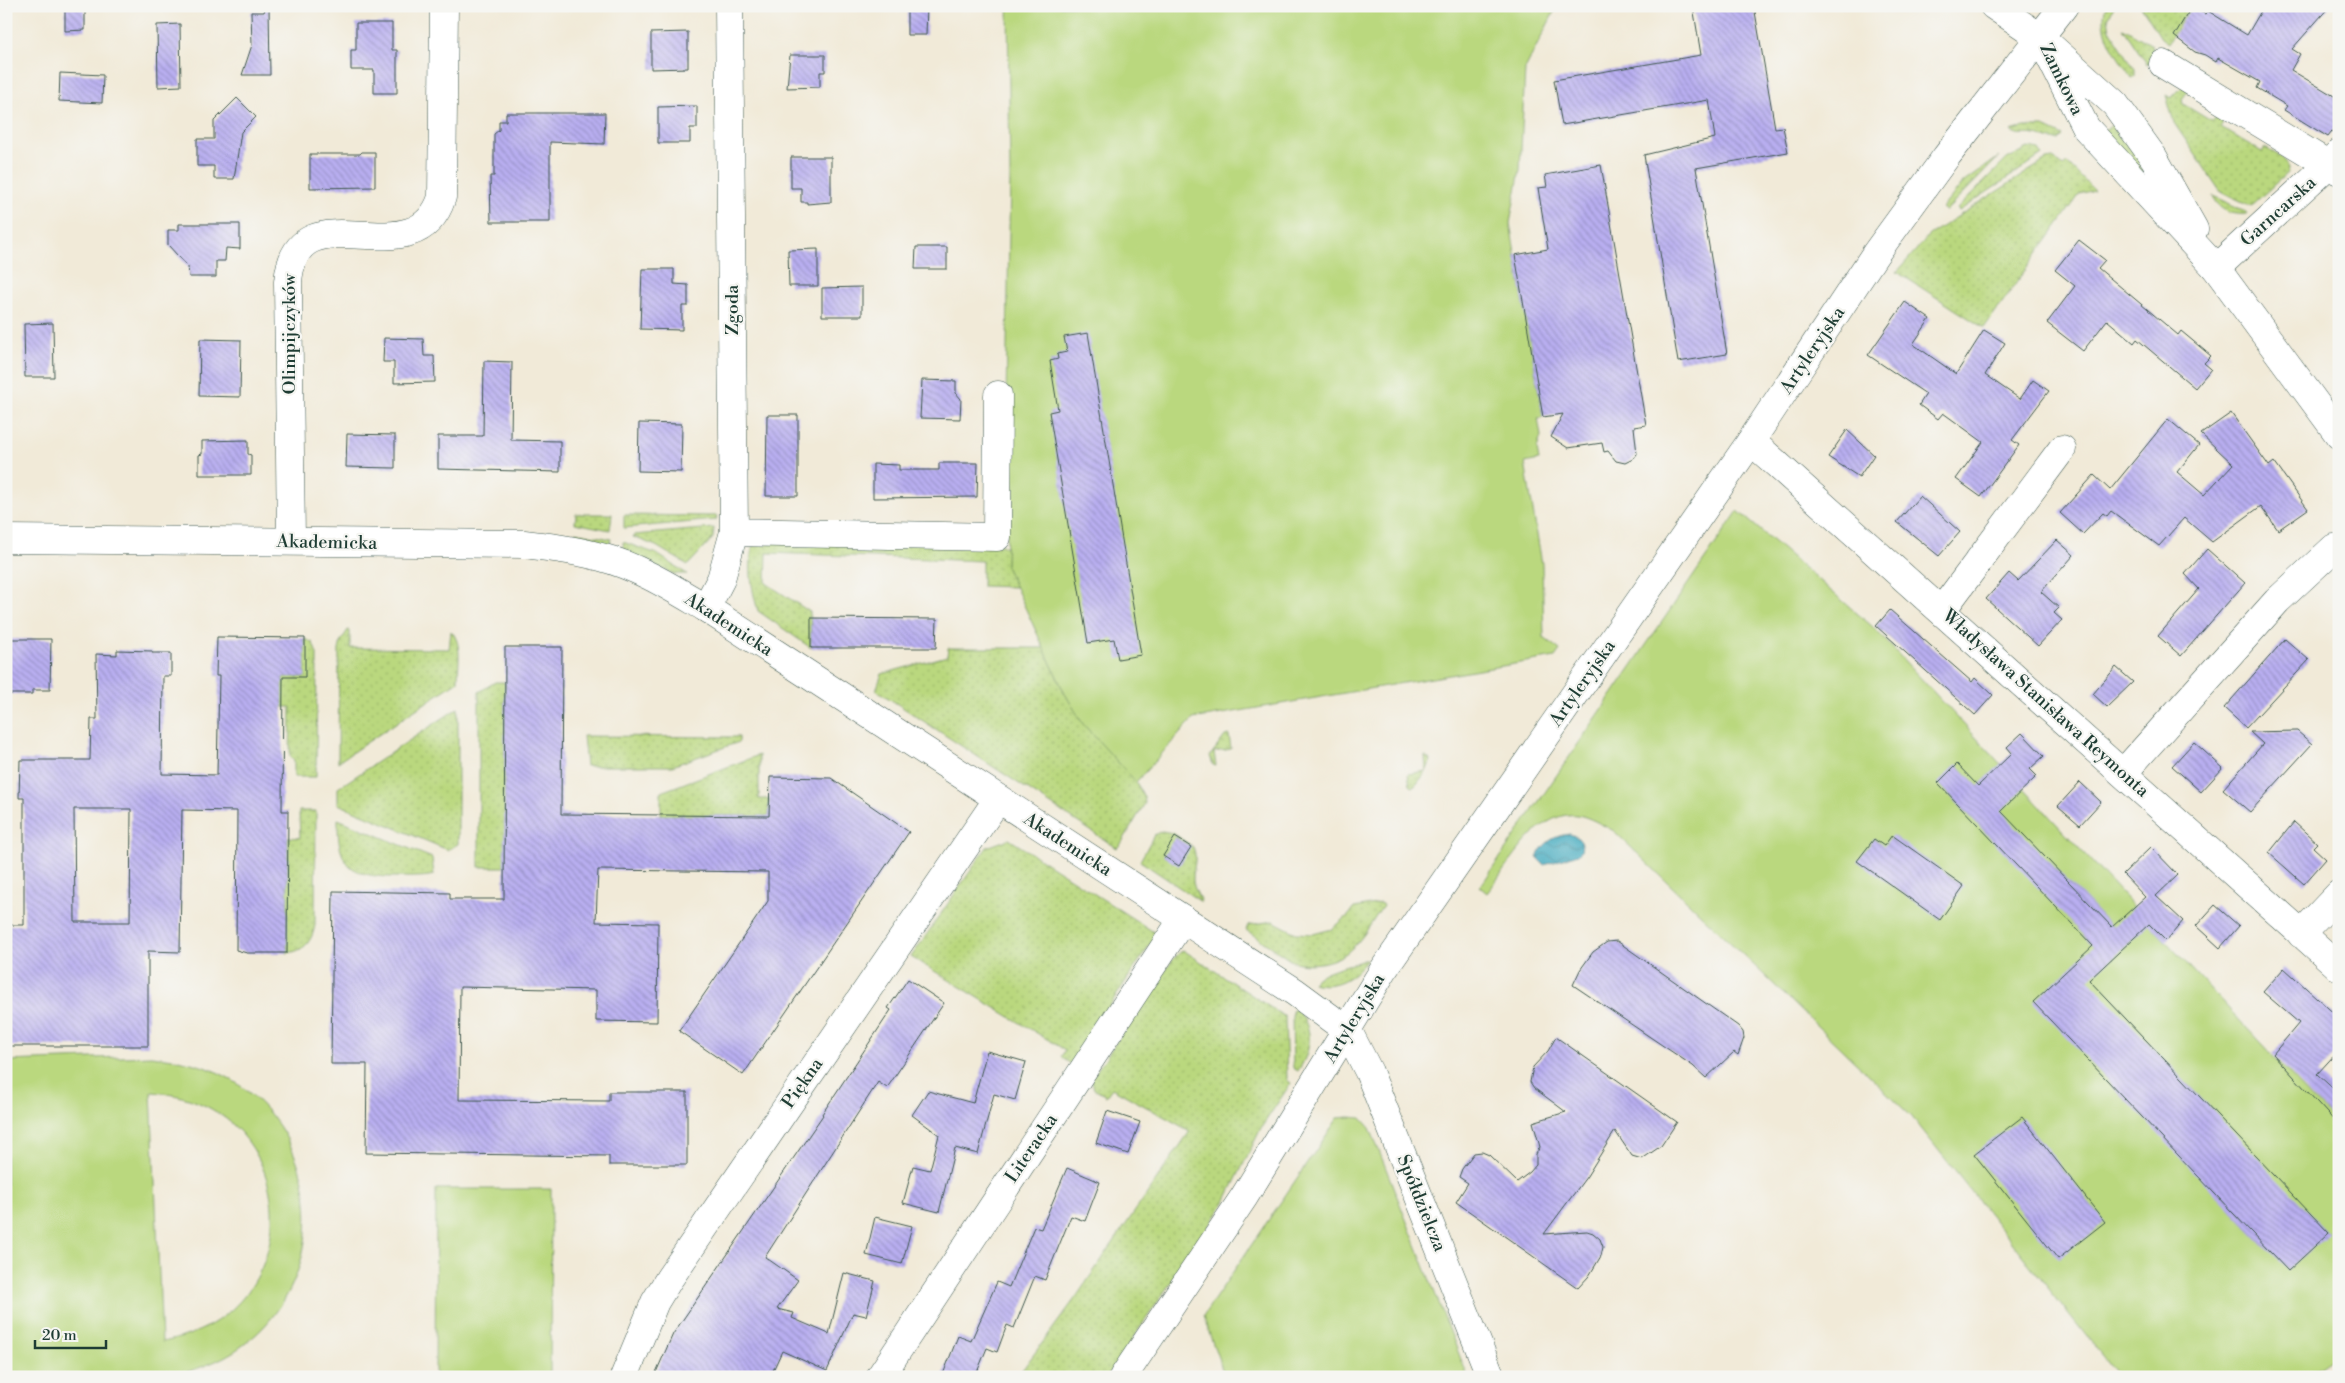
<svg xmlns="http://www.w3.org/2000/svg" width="2345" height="1383" viewBox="0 0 2345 1383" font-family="'Libre Bodoni',serif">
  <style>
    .grass { fill: url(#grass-dots); stroke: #6c8a59 }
    .park { fill: #bad87e; stroke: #6c8a59; fill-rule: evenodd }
    .water { fill: url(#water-waves); stroke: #2e7279 }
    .building { fill: url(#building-back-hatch); fill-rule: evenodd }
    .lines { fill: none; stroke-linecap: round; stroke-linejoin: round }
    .street-casing { stroke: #3e574d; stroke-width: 29 }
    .secondary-casing { stroke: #3e574d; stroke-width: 29 }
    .street { stroke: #fff; stroke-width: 28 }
    .secondary { stroke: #fff; stroke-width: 28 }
    .labels { text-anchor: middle; stroke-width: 4.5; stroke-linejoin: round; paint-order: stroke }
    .street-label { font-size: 18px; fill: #1f3d34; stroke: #f6f6f2 }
  </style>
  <defs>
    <pattern id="grass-dots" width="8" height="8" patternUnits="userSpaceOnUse" patternTransform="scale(1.25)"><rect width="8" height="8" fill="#bad87e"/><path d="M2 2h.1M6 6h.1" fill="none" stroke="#9fba6e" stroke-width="1.8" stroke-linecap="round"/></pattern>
    <pattern id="water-waves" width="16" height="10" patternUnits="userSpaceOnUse" patternTransform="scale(1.25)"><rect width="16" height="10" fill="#3ea8be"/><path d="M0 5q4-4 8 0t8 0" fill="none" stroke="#338a9b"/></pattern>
    <pattern id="building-back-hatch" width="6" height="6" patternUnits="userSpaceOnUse" patternTransform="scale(1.25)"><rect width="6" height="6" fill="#b9aff1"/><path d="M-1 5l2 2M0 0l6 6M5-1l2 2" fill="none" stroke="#9690c4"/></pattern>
  </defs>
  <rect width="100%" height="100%" fill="#f6f6f2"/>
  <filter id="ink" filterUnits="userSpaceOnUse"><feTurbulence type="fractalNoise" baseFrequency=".02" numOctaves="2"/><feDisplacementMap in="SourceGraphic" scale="10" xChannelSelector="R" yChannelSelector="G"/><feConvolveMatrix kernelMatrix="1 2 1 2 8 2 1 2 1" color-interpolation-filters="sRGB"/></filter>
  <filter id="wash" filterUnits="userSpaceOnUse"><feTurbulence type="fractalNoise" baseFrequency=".0096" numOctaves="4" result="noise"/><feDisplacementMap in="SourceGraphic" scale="20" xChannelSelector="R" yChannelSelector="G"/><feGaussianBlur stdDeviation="1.12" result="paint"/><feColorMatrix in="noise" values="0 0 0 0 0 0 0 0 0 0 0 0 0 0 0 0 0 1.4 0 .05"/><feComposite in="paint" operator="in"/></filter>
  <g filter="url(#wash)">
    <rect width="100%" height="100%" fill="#f1ead8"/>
    <path class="grass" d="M 2106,6 L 2114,6 L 2108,19 L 2110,30 L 2135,69 L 2135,76 L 2132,78 C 2119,58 2097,32 2106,6 Z
      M 2141,6 L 2191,6 L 2168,43 L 2161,38 Z
      M 2123,28 L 2152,45 L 2154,54 L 2147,64 Z
      M 2183,86 L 2189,90 L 2182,99 L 2183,104 L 2211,121 L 2216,117 L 2222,121 L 2220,127 L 2262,152 L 2265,148 C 2275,154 2292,159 2287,173 L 2251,206 L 2220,191 L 2174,123 L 2166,95 L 2171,98 Z
      M 2116,122 L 2174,208 L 2101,134 Z
      M 2025,127 L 2044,127 L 2063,136 L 2059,140 C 2050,142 2044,136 2035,135 C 2026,133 2019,137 2011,131 Z
      M 2028,148 L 2039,150 L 2042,155 L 1959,211 L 1957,209 L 2007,159 Z
      M 1999,157 L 1946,211 L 1942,208 L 1964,182 Z
      M 2053,159 L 2063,166 L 2067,163 L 2094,190 L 2080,194 L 1984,328 L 1897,272 L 1929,235 L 2046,160 Z
      M 2213,196 L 2245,211 L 2247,214 C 2234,216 2216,210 2213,196 Z
      M 576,514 L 612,514 L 610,530 L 575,523 Z
      M 624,515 L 717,516 L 716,520 L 624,528 Z
      M 714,528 L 713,538 L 688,565 L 656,546 L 633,537 L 634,535 Z
      M 575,532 L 611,539 L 609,547 L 576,537 Z
      M 755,538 L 1001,545 L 1007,547 L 1006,566 L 1016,587 L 982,586 L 982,561 L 767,553 L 766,583 L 810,612 L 811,648 L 758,611 C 751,587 747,563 755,538 Z
      M 623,542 L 657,554 L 687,574 L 674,574 L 624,552 Z
      M 348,630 L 350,631 L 350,648 L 449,649 L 451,631 C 463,643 458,665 458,681 L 338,762 L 339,650 L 341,641 Z
      M 305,639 L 313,643 L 317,654 L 316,777 L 294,777 L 294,760 L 290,756 L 291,707 L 283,707 L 283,677 L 305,677 Z
      M 948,648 L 1044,648 L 1064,692 L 1136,782 L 1144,797 L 1145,803 L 1121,844 L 1117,848 L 876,690 L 882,674 L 947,656 Z
      M 495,682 L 505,682 L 505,867 L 479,867 L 479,692 Z
      M 458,708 L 458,844 L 448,850 L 338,804 L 338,788 Z
      M 1229,735 L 1231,749 L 1214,752 L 1216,766 L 1213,765 L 1210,756 L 1225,736 Z
      M 583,736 L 739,737 L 739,742 L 672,766 L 586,766 Z
      M 759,755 L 759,799 L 769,799 L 769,816 L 661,815 L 661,792 Z
      M 1425,756 L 1430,760 C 1429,770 1421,778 1415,786 L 1412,787 L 1410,785 L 1408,774 L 1426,771 Z
      M 299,811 L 316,811 L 315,925 C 312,941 305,951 287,953 L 288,837 L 300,838 Z
      M 338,819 L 432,858 L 434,875 C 421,878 408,877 395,877 C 349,877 337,864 338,819 Z
      M 1162,831 L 1173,833 L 1193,847 C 1198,858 1193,867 1193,879 C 1193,888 1198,894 1201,902 L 1140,861 L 1154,835 Z
      M 1009,839 L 1157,934 L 1071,1064 L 1061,1057 L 1065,1050 L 911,957 L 987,847 Z
      M 1381,903 L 1383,906 C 1373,920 1363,939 1350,950 C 1336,963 1307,968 1290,960 L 1246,930 L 1248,925 L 1273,921 L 1296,933 L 1313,934 L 1332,929 L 1349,915 L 1354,908 Z
      M 1183,950 L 1285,1017 L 1287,1080 L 1291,1083 L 1261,1128 L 1225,1202 L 1107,1377 L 1017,1377 L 1074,1300 L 1190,1131 L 1112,1088 L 1106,1096 L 1094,1089 L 1091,1079 L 1174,958 Z
      M 1364,960 L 1367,960 C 1352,979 1335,989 1312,983 C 1322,969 1348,966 1364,960 Z
      M 1295,1009 C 1315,1026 1312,1050 1298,1071 L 1293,1068 L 1292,1011 Z"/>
    <path class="park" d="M 1008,6 L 1557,6 L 1525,69 L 1520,170 L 1510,223 L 1543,417 L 1538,418 L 1541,436 L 1537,449 L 1539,460 L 1525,463 L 1542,564 L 1544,638 L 1560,650 L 1555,657 L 1193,719 L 1136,782 L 1083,724 L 1064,692 L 1006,566 L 1007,523 L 1004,514 L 1010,177 Z
      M 1738,511 L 1873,627 L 2339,1127 L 2339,1353 L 2304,1377 L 2119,1377 L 1912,1117 L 1614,831 C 1604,826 1593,819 1582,816 C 1540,805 1509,866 1487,893 L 1480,887 Z
      M 151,1056 C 178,1059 203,1064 227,1077 C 326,1135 335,1278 242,1346 C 220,1362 195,1370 169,1377 L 6,1377 L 6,1061 ZM 151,1092 C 305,1101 316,1315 162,1342 Z
      M 1349,1117 L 1361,1118 L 1370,1128 L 1468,1377 L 1225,1377 L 1203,1316 L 1338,1118 Z
      M 436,1189 L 551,1189 L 550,1377 L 435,1377 Z"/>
    <path class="water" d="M 1570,834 L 1577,837 L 1582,843 L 1581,851 L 1578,854 L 1544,865 L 1537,858 C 1542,843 1555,835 1570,834 Z"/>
    <g id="blocks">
      <path class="building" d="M 65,6 L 85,6 L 85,30 L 65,31 Z
        M 266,6 L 269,6 L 270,75 L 242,75 L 252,45 L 251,12 L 264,12 Z
        M 907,6 L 927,6 L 926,35 L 907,35 Z
        M 1693,6 L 1754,6 L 1775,128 L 1783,127 L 1788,152 L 1696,168 L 1727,354 L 1678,362 L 1644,155 L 1715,138 L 1709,100 L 1562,125 L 1554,80 L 1701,55 Z
        M 2192,6 L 2205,14 L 2208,11 L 2247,35 L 2264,6 L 2330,6 L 2292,49 L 2300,54 L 2291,70 L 2339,99 L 2339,123 L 2328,137 L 2284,110 L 2287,106 L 2257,88 L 2260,82 L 2218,58 L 2216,62 L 2205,55 L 2195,52 L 2174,36 Z
        M 356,23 L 392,23 L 392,50 L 397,50 L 397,93 L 374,93 L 374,70 L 351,70 L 351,50 L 356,50 Z
        M 180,24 L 181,86 L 158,87 L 157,25 Z
        M 688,32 L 688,68 L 651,69 L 651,33 Z
        M 790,55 L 825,55 L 825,72 L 820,72 L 820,87 L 787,88 Z
        M 60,73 L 103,75 L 102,103 L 59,101 Z
        M 237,98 L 256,117 L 241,132 L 234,179 L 214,179 L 214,166 L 197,166 L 197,139 L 214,139 L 214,121 Z
        M 697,106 L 697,128 L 690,128 L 690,143 L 658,143 L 658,107 Z
        M 506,113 L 605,113 L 604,144 L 550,142 L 550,222 L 491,222 L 490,176 L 494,176 L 494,134 L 499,130 L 499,121 L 506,121 Z
        M 362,152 L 375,152 L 375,187 L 310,188 L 310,154 L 360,154 Z
        M 791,157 L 831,157 L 831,202 L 807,204 L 807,202 L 801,202 L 801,188 L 791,188 Z
        M 1601,165 L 1646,425 L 1634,427 L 1637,454 L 1633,459 L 1625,463 L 1616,461 L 1608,451 L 1604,452 L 1602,443 L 1568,448 L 1551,437 L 1563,414 L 1543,417 L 1515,255 L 1548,249 L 1538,188 L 1547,187 L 1545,175 Z
        M 179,224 L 240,224 L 240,249 L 226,248 L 225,261 L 216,261 L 216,277 L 189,277 L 188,267 L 168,245 L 168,230 L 179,230 Z
        M 2079,240 L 2105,260 L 2098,268 L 2178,335 L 2181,331 L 2211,356 L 2204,363 L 2211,369 L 2195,388 L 2137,339 L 2134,343 L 2107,320 L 2083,351 L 2047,323 L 2075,286 L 2055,270 Z
        M 916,247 L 947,247 L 947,269 L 915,269 Z
        M 818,249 L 818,286 L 789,286 L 788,250 Z
        M 642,269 L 674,269 L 674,284 L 688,285 L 688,306 L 682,306 L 682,330 L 640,329 Z
        M 862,287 L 862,316 L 822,316 L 822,288 Z
        M 1905,302 L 1930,319 L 1913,344 L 1956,374 L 1984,330 L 2005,343 L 1985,375 L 2020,399 L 2033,380 L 2049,391 L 2012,440 L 2019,445 L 1981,497 L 1956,479 L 1983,442 L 1943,413 L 1938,419 L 1919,405 L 1926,394 L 1868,355 Z
        M 53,323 L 54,377 L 25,377 L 24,324 Z
        M 1088,333 L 1141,655 L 1118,659 L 1114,639 L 1088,643 L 1049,412 L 1058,410 L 1050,361 L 1058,359 L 1057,354 L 1067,352 L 1064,337 Z
        M 384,338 L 423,339 L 424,356 L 434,356 L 435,382 L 394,383 L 394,362 L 383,362 Z
        M 200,339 L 241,340 L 240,397 L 199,396 Z
        M 484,361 L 512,362 L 511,440 L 560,441 L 560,472 L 438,469 L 438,436 L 483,436 Z
        M 922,380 L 956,381 L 956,393 L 961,399 L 960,419 L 920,418 Z
        M 2231,413 L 2269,466 L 2274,462 L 2308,509 L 2278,530 L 2261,506 L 2212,542 L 2184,518 L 2159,546 L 2111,511 L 2107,516 L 2103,513 L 2083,534 L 2060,513 L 2094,475 L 2110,490 L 2168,419 L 2199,445 L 2177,472 L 2204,495 L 2233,464 L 2201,434 Z
        M 767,415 L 798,415 L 798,496 L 766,496 Z
        M 639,423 L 682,424 L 681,472 L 638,471 Z
        M 1847,430 L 1874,455 L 1859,477 L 1828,457 Z
        M 347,434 L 395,435 L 395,468 L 346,467 Z
        M 248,440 L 248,454 L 251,455 L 251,475 L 199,475 L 199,455 L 202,454 L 202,441 Z
        M 939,463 L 978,463 L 977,497 L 873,498 L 873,464 L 899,465 L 899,470 L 939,470 Z
        M 1920,496 L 1960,532 L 1939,556 L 1897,522 Z
        M 2057,540 L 2074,555 L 2041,592 L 2059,608 L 2054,613 L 2062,620 L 2038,646 L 1986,599 L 2009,573 L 2018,581 Z
        M 2207,549 L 2245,583 L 2181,656 L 2158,636 L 2199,589 L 2185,574 Z
        M 1890,610 L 1972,682 L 1975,678 L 1993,695 L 1975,715 L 1876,626 Z
        M 811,618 L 937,619 L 936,648 L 811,648 Z
        M 217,637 L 305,638 L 305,677 L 283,677 L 282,811 L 288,811 L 287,953 L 247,953 L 236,950 L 237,811 L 182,810 L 180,952 L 148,951 L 148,1046 L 6,1046 L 6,925 L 24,925 L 24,798 L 19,798 L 20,760 L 90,760 L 91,719 L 97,719 L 96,654 L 117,655 L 117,650 L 152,651 L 152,653 L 171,653 L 171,676 L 163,676 L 162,774 L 217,775 L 219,676 L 216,676 ZM 74,809 L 131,809 L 130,922 L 75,922 Z
        M 11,639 L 51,639 L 50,690 L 32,690 L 32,694 L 6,694 L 6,643 L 11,643 Z
        M 2285,639 L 2309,660 L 2246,728 L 2224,708 Z
        M 505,647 L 562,647 L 561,814 L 769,816 L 770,777 L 831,778 L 909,832 L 743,1075 L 679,1031 L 768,901 L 768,872 L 598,870 L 596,922 L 658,923 L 657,1022 L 596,1021 L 596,990 L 460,987 L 459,1100 L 609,1101 L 609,1092 L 687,1092 L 687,1165 L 609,1165 L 609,1156 L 366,1153 L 367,1064 L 331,1064 L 333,891 L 450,893 L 450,899 L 504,899 Z
        M 2116,667 L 2133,682 L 2107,707 L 2093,694 Z
        M 2297,731 L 2312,744 L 2250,812 L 2223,789 L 2263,744 L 2250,732 Z
        M 2022,733 L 2044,756 L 2030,769 L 2037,776 L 2001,811 L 2112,927 L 2145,897 L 2123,874 L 2151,847 L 2178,875 L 2156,896 L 2183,921 L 2166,941 L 2149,924 L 2089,980 L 2329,1233 L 2288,1271 L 2033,1002 L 2093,946 L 1938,783 L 1957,764 L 1978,786 L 2012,753 L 2007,747 Z
        M 2194,742 L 2223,768 L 2201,792 L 2172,766 Z
        M 2080,782 L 2101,802 L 2080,825 L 2058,806 Z
        M 2294,822 L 2317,843 L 2313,847 L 2326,859 L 2304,884 L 2269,853 Z
        M 1892,835 L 1964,886 L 1940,920 L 1857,861 L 1874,839 L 1884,846 Z
        M 1175,837 L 1191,847 L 1179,866 L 1163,856 Z
        M 2215,905 L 2239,926 L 2220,948 L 2196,926 Z
        M 1617,941 L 1738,1026 L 1743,1032 L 1744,1038 L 1738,1055 L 1734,1052 L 1706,1078 L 1693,1066 L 1573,985 L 1580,970 L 1593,952 L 1607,942 Z
        M 2284,968 L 2339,1018 L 2339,1050 L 2317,1074 L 2339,1094 L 2339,1126 L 2273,1054 L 2299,1023 L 2263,992 Z
        M 908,979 L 944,1003 L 887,1088 L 878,1082 L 765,1257 L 798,1280 L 777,1309 L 794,1313 L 792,1318 L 829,1334 L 844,1273 L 875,1281 L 866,1316 L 853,1313 L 827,1371 L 782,1351 L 770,1377 L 654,1377 L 673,1334 L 823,1115 L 822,1114 L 891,1010 L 888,1008 Z
        M 1556,1037 L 1677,1122 L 1661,1146 L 1642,1159 L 1632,1156 L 1615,1131 L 1587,1176 L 1544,1234 L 1587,1231 L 1593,1233 L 1600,1239 L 1603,1247 L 1601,1256 L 1589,1276 L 1578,1288 L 1456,1202 L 1468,1183 L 1459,1177 L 1462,1169 L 1474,1153 L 1482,1152 L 1489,1155 L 1517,1182 L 1530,1172 L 1536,1165 L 1536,1154 L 1540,1147 L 1533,1122 L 1566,1112 L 1534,1088 L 1530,1082 L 1533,1067 L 1548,1051 Z
        M 987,1051 L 1026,1062 L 1015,1100 L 994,1094 L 978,1154 L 955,1148 L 939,1212 L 903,1203 L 913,1166 L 930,1170 L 939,1135 L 912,1115 L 928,1091 L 973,1103 Z
        M 1107,1111 L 1140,1122 L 1128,1154 L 1096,1143 Z
        M 2022,1117 L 2105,1222 L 2058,1259 L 1974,1154 Z
        M 1067,1168 L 1100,1182 L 1085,1221 L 1071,1216 L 1045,1280 L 1035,1276 L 1014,1328 L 1007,1325 L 997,1352 L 987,1348 L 975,1377 L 942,1377 L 958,1336 L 971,1341 L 997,1282 L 1009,1287 L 1034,1227 L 1041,1229 Z
        M 875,1217 L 912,1226 L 902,1264 L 866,1255 Z"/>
    </g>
  </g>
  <g filter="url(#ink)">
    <use href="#blocks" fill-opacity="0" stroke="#3e574d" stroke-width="1"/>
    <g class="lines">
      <g class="street-casing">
        <path id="street" d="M 2163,64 L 2339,171
          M 2216,268 L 2328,165 L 2339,153
          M 1751,441 L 2339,967
          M 734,532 L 997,537 L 998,395
          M 291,541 L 288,282 C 296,183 415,283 442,197 L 444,6
          M 706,608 L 721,579 L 734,532 L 729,6
          M 1942,610 L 2062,449
          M 2124,772 L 2277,601 L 2334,548
          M 2301,934 L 2339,894
          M 1348,1031 L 1369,1072 L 1491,1377
          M 624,1377 L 655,1302 L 669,1279 L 998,799
          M 880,1377 L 1183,919"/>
      </g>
      <g class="secondary-casing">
        <path id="secondary" d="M 1994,6 L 2040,37 L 2115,104 L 2154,158 L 2194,229
          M 2040,37 L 2086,128 L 2216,268 L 2339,435
          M 6,539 L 524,544 C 550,547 576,550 601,557 C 639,567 672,588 706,608 L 1295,992 L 1348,1031
          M 1123,1377 L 1244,1197 L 1386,966 L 1751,441 L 1876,253 L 1946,157 L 2064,6"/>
      </g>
      <use href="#street" class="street"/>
      <use href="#secondary" class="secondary"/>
    </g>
  </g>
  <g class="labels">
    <g class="street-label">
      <text transform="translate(2062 79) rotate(64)" y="6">Zamkowa</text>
      <text transform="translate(2278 211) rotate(-42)" y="6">Garncarska</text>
      <text transform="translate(732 310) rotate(-90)" y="6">Zgoda</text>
      <text transform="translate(289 334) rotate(-90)" y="6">Olimpijczyków</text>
      <text transform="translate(1812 350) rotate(-56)" y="6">Artyleryjska</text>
      <text transform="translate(327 542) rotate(1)" y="6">Akademicka</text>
      <text transform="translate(729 624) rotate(33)" y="6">Akademicka</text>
      <text transform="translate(1582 683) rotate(-55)" y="6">Artyleryjska</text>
      <text transform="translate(2046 703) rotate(42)" y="6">Władysława Stanisława Reymonta</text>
      <text transform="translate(1068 844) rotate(33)" y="6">Akademicka</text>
      <text transform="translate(1354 1018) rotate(-59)" y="6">Artyleryjska</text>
      <text transform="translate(802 1083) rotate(-55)" y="6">Piękna</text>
      <text transform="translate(1031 1148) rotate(-56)" y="6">Literacka</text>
      <text transform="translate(1422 1203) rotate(68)" y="6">Spółdzielcza</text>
    </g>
  </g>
  <rect width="2345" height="1383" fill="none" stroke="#f6f6f2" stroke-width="25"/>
  <path d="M35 1340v8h71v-8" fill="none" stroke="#1f3d34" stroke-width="2.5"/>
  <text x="42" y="1340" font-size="15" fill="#1f3d34" stroke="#f6f6f2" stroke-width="4" paint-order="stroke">20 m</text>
</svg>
